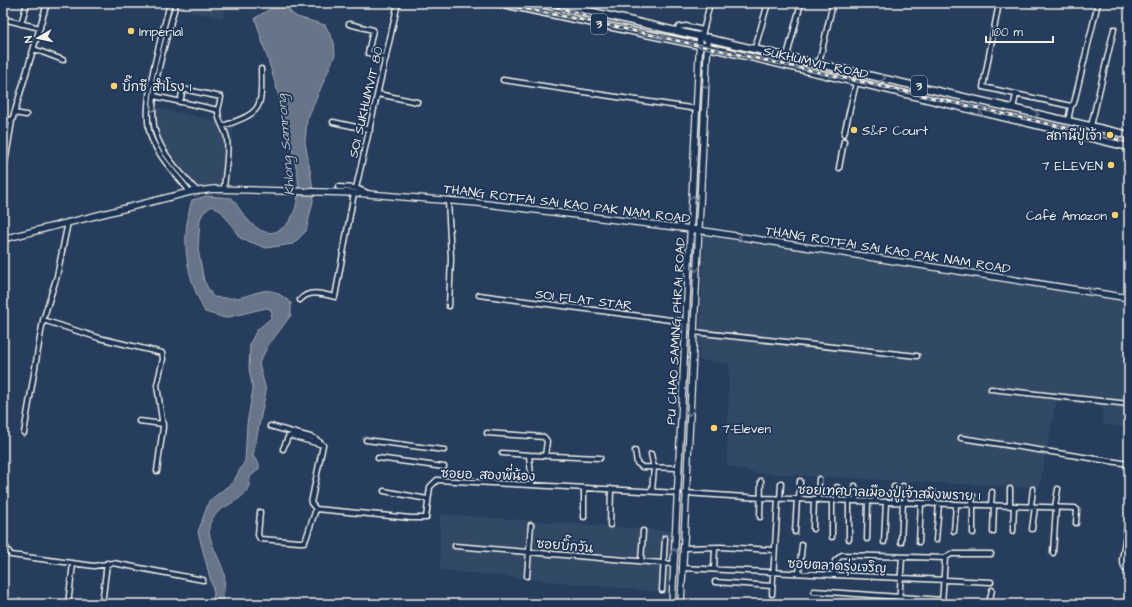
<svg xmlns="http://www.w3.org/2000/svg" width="1132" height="607" viewBox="0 0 1132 607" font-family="'Architects Daughter','Playpen Sans Thai',sans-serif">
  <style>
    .built { fill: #334966 }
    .water { fill: #677588; stroke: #9fa7ae }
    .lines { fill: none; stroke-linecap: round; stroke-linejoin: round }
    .minor-casing { stroke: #f4f1e8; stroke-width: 7 }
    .secondary-casing { stroke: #f4f1e8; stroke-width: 8 }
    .trunk-casing { stroke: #f4f1e8; stroke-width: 9 }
    .minor { stroke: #1d3557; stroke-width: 4 }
    .secondary { stroke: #1d3557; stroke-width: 5.5 }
    .trunk { stroke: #1d3557; stroke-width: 6 }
    .rail-casing { stroke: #f4f1e8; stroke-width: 3 }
    .rail { stroke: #1d3557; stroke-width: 1.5; stroke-dasharray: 4.5; stroke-linecap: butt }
    .oneway { stroke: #68778a }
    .poi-dot { fill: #ffd166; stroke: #1d3557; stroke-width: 1.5 }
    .labels { text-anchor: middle; stroke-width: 3.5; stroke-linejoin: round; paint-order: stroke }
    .shield { fill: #1d3557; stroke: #b4b9bc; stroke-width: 1 }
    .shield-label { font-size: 12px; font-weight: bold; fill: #f4f1e8 }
    .poi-label { font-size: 13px; fill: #f4f1e8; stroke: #1d3557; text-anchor: start }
    .street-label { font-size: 13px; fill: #f4f1e8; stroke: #1d3557 }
    .water-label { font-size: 14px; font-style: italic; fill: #bcbfc2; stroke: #1d3557 }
  </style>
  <rect width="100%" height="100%" fill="#263d5d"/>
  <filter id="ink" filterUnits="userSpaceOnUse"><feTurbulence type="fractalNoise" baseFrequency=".025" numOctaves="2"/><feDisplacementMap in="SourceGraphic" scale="8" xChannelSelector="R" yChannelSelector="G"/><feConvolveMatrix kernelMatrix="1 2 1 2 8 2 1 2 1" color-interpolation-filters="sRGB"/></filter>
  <g filter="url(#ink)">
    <path class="built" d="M 193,3 L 227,3 L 223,18 L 190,12 Z
      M 154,107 L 234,125 L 227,184 L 198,187 L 160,140 Z
      M 704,236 L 1129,300 L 1129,428 L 1103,424 L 1103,406 L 1056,402 L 1039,488 L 754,473 L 727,465 L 729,364 L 699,360 Z
      M 440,514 L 672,531 L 668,593 L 440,570 Z"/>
    <path class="water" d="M 280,3 L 295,3 L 289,11 L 297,17 L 325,25 L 334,42 L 335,55 L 307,120 L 305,142 L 312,182 L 313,201 L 306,231 L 293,244 L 266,248 L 240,238 L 222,212 L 212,206 L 204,212 L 200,219 L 198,249 L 204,281 L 213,297 C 223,298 233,299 242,297 C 266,290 270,285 291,303 L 291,315 L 268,346 L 259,363 L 266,391 L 253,456 L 259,464 L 259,469 L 250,477 C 251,504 219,501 210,523 C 205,537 221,560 224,573 C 226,582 223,595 222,604 L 212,604 L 214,593 L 198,532 L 209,501 L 233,482 L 245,461 L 247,424 L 253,389 L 249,369 L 250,343 L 257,330 L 271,318 L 272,312 L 270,309 L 266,308 L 225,318 L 205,312 C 186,276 180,240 192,200 L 207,196 L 232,198 C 241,211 256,237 275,232 C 290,227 296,211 298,196 C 300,182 296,166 293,153 C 284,108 269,63 255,18 Z"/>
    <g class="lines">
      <g class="minor-casing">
        <path id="minor" d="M 170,3 C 162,37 138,109 152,140 C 161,160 177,175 190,192
          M 176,3 C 167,39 144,103 157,137 C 165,158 183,175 197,191
          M 999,3 L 983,87 L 1071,106
          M 3,19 L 40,28
          M 21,24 L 27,3
          M 349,24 L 373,30 L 368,53 L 386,58
          M 677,31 L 679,27 L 686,26 L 703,30
          M 702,36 L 710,3
          M 755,48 L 768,3
          M 34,49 L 63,60
          M 787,56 L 801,3
          M 819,63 L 833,3
          M 503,80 L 697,109
          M 154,83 L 221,97 L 218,110
          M 378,94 L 417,102
          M 154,96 L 218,110 C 217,121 226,129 227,139 C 229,156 225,173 224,189
          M 180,102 L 183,89
          M 1013,108 L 1016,95
          M 14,113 L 26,115
          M 3,118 L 12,121
          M 1068,121 L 1071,106 L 1074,103 L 1098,3
          M 333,122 L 370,130
          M 223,126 C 262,112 262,110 261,69
          M 1091,126 L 1114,29
          M 844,134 L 856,83
          M 839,168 L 844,141
          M 3,175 L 12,121 L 47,3
          M 338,187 L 356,188 L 398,3
          M 356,188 L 370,194
          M 448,200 L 451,258 L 449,306
          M 479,295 L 686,322
          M 300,300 C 309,289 323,294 335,297 L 354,193
          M 43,320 L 99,338 L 162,353 L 163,359 L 157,385 L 163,427 L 157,471
          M 693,332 L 917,356
          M 991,389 L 1129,404
          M 139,421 L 163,424
          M 270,426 L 314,438 L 321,443
          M 24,433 L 43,320 L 57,276 L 68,222
          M 487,433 L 544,437 L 547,441 L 545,456
          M 961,438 L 1129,464
          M 366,440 L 444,450
          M 283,449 L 288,437 L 291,436 L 323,445 L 311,503 L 316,509
          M 635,451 L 637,463 L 642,467 L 679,468
          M 502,453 L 529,455 L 532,485
          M 651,454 L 654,468 L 652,491
          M 529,455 L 600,458
          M 378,458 L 444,467
          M 855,486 L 856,501
          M 903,486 L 906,502
          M 837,487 L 837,500
          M 894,487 L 895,502
          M 584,488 L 584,517
          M 875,490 L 875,501
          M 384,491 L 427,499
          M 933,492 L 933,504
          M 685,493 L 761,498 L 1075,508 L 1077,510 L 1076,523
          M 780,499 L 781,483
          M 799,499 L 800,481
          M 818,499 L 819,479
          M 972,505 L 973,496
          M 973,505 L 973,533
          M 991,505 L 992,492
          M 1010,506 L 1010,489
          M 1031,506 L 1033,489
          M 1055,507 L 1058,489
          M 260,512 L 258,535 L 260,539 L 299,542 L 304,542 L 306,539 L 316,509 L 411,518 L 426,518 L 430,487 L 437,480 L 678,493
          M 1129,514 L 1122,560 L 1125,569 L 1129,572
          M 760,517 L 761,481
          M 610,525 L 611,489
          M 813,529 L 814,499
          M 1032,529 L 1035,507
          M 954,531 L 956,505
          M 1013,531 L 1014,506
          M 795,532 L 797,499
          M 993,532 L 994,505
          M 832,537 L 832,500
          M 849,539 L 849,500
          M 867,539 L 868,501
          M 936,540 L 939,504
          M 884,542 L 886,502
          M 901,542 L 903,502
          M 919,542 L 921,503
          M 3,543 L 11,555 L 94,566 L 113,563 L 203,580
          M 455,546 L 674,564
          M 683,548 L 720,547 L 774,550
          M 1053,553 L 1056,507
          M 641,562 L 643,531
          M 682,568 L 991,582
          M 714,569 L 715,549
          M 799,573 L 802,545
          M 834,575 L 835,561 L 842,555 L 945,558 L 951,554 L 991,554
          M 527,576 L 531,525
          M 715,582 L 772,586
          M 662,590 L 665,538
          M 814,591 L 943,600
          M 772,594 L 778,499
          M 989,603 L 992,590
          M 68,604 L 73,564
          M 102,604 L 107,563
          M 899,604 L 902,557
          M 942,604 L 945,558"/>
      </g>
      <g class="secondary-casing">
        <path id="secondary" d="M 3,239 L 190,192 L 214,189 L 356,193 L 478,203 L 691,229 L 1129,298
          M 672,604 L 700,35
          M 681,604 L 708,37"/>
      </g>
      <g class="trunk-casing">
        <path id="trunk" d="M 498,3 L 708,47 L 1129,147
          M 554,3 L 1129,135"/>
      </g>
      <use href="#minor" class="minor"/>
      <use href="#secondary" class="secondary"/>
      <use href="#trunk" class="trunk"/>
      <g class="rail-casing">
        <path id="rail" d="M 495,3 L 603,24 L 1129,142
          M 543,3 L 593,17"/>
      </g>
      <use href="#rail" class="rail"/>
    </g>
    <defs><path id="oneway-chevron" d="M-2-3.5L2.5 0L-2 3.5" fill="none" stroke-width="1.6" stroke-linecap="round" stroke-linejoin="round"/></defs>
    <g class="oneway">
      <use href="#oneway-chevron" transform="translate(662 38) rotate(-168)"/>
      <use href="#oneway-chevron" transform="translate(883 78) rotate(13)"/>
      <use href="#oneway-chevron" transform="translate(706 86) rotate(93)"/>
      <use href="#oneway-chevron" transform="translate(153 109) rotate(93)"/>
      <use href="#oneway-chevron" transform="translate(982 112) rotate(-167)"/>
      <use href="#oneway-chevron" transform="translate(1036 114) rotate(13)"/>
      <use href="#oneway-chevron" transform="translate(693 198) rotate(-87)"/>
      <use href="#oneway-chevron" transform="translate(741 237) rotate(-171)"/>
      <use href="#oneway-chevron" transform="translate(696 269) rotate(93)"/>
      <use href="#oneway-chevron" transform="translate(1090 291) rotate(-171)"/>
      <use href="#oneway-chevron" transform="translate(689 413) rotate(93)"/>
      <use href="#oneway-chevron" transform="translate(674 551) rotate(-87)"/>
    </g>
  </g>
  <g class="poi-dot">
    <circle cx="131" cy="31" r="4"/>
    <circle cx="114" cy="86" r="4"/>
    <circle cx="854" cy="130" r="4"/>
    <circle cx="1110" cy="135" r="4"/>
    <circle cx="1111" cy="165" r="4"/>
    <circle cx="1115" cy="215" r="4"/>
    <circle cx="714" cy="428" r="4"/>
  </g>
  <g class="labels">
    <g class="shield">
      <rect x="591" y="14" width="16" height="20" rx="3"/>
      <rect x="911" y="76" width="16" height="20" rx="3"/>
    </g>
    <g class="shield-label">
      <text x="599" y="28">3</text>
      <text x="919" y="90">3</text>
    </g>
    <g class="poi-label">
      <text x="139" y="36">Imperial</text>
      <text x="122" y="91">บิ๊กซี สำโรง 1</text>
      <text x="862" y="135">S&amp;P Court</text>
      <text x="1102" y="140" text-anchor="end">สถานีปู่เจ้า</text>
      <text x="1103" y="170" text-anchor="end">7 ELEVEN</text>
      <text x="1107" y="220" text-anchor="end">Café Amazon</text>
      <text x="722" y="433">7-Eleven</text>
    </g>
    <g class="street-label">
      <text transform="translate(816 62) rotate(13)" y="5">SUKHUMVIT ROAD</text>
      <text transform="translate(365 102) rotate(-77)" y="5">SOI SUKHUMVIT 80</text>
      <text transform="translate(567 203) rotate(7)" y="5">THANG ROTFAI SAI KAO PAK NAM ROAD</text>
      <text transform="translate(888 249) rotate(9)" y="5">THANG ROTFAI SAI KAO PAK NAM ROAD</text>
      <text transform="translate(584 299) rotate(7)" y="5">SOI FLAT STAR</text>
      <text transform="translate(675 331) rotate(-87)" y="5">PU CHAO SAMING PHRAI ROAD</text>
      <text transform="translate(488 474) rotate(2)" y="5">ซอยอ. สองพี่น้อง</text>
      <text transform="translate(889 492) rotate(2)" y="5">ซอยเทศบาลเมืองปู่เจ้าสมิงพราย 1</text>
      <text transform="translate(565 545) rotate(5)" y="5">ซอยบิ๊กวัน</text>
      <text transform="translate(837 565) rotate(3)" y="5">ซอยตลาดรุ่งเจริญ</text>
    </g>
    <g class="water-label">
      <text transform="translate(285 145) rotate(-95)" y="5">Khlong Samrong</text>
    </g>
  </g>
  <rect width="1132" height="607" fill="none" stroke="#1d3557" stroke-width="16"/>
  <rect x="8" y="8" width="1116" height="591" fill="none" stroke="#f4f1e8" stroke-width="1.5" filter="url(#ink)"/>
  <g transform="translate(38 38) rotate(261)" stroke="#1d3557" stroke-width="3" paint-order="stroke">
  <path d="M0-3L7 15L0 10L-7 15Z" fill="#f4f1e8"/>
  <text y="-6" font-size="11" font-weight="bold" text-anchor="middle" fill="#f4f1e8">N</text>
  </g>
  <path d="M986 36v6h67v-6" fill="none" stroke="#f4f1e8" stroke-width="2"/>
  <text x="992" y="36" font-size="12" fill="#f4f1e8" stroke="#1d3557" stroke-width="3" paint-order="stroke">100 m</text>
</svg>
